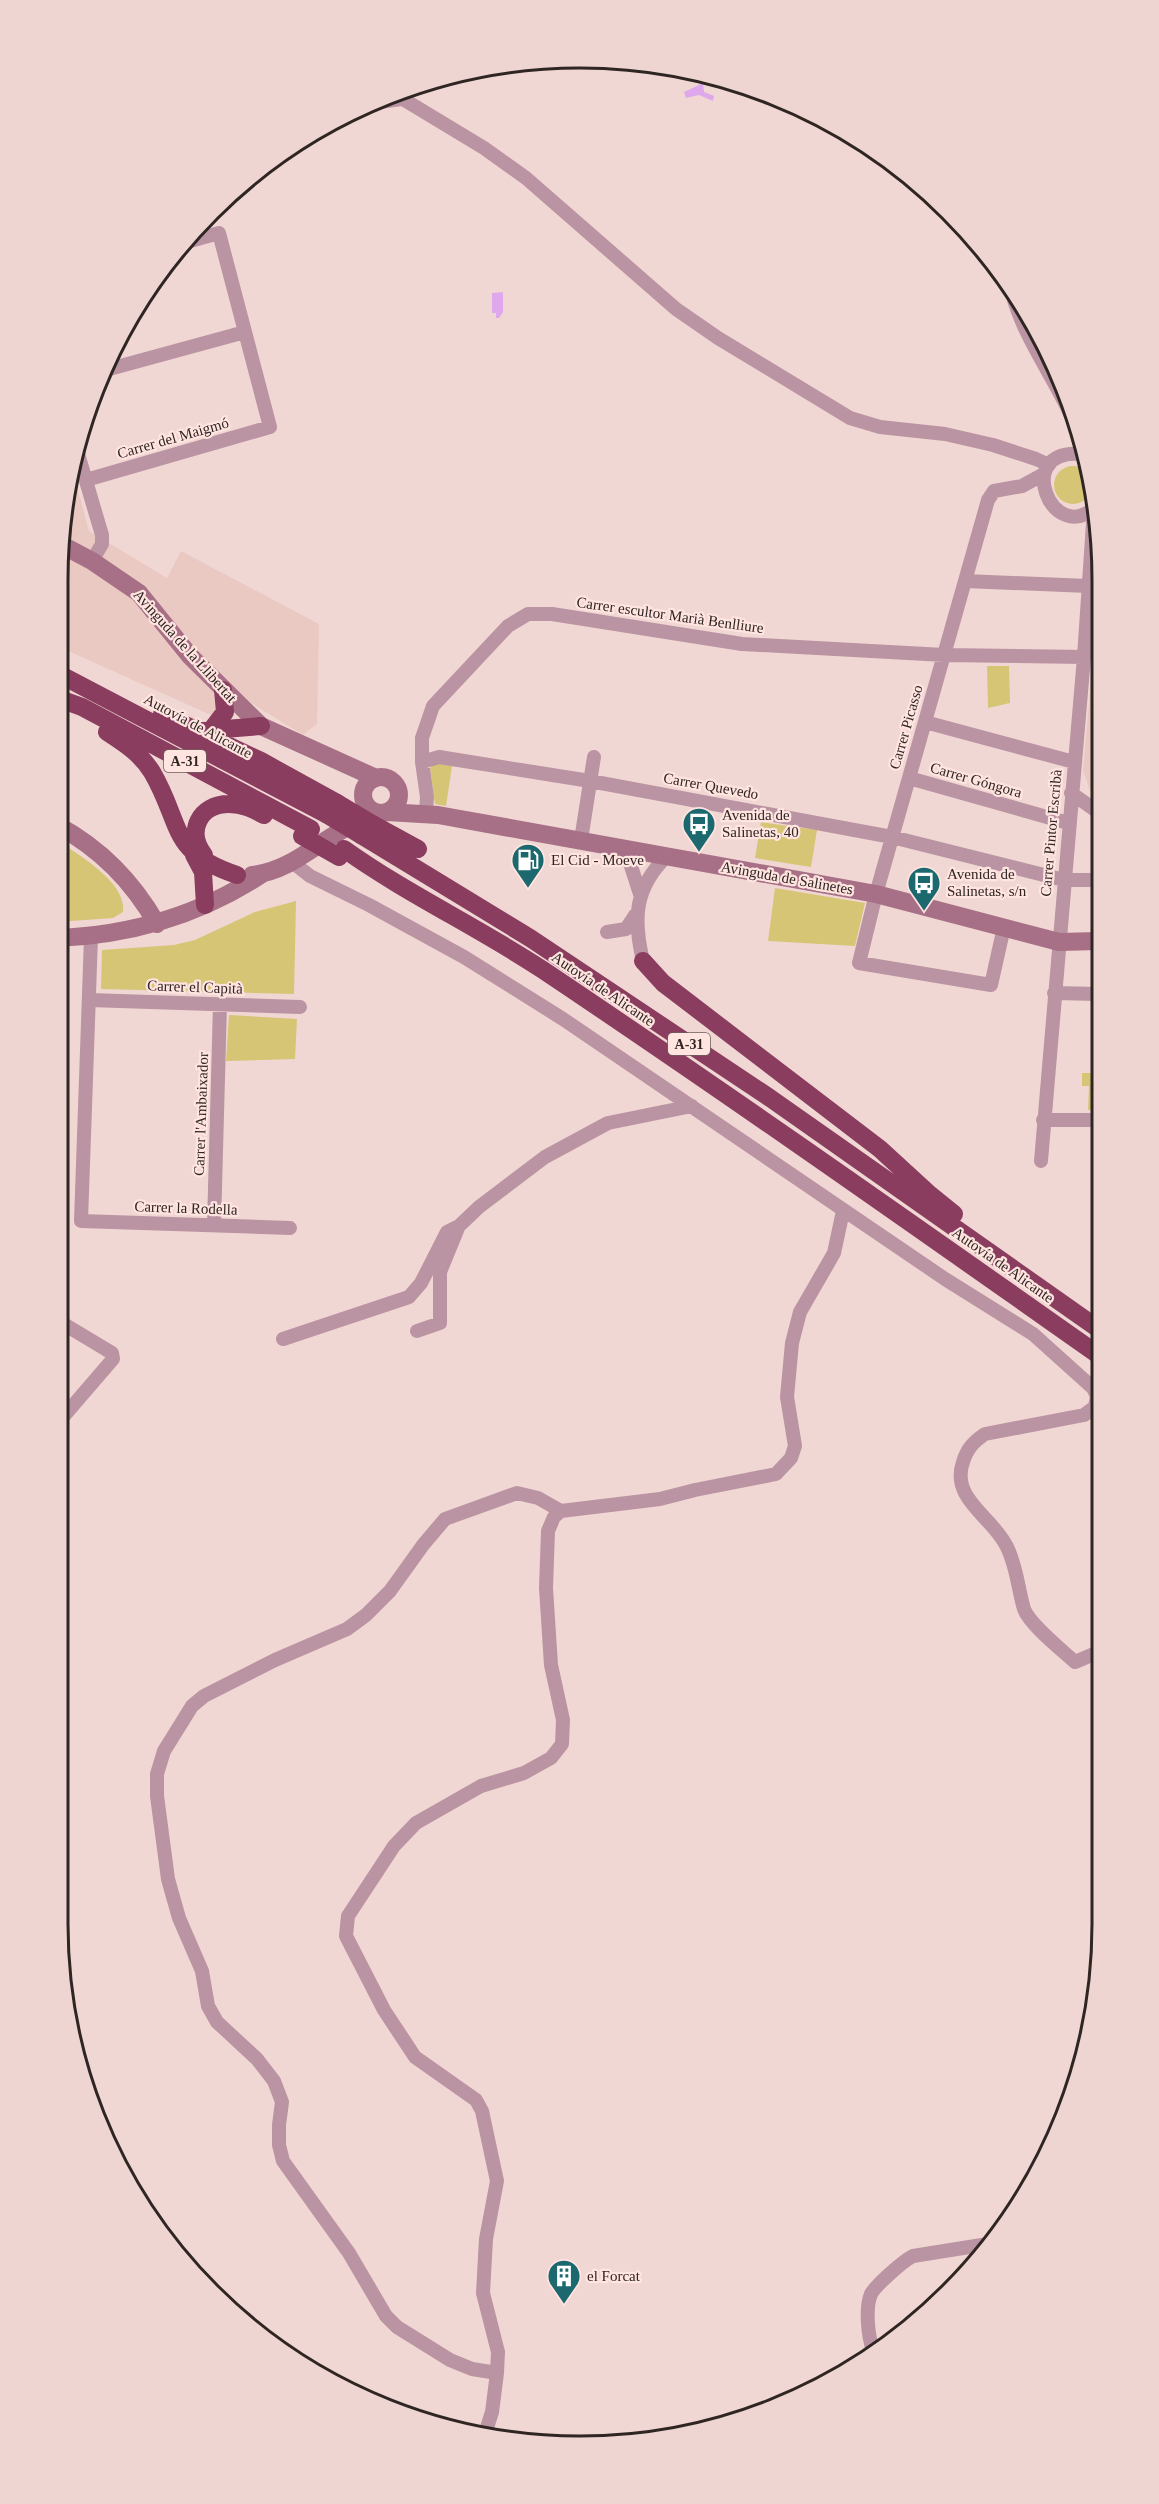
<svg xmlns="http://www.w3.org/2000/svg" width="1159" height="2504" viewBox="0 0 1159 2504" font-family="'Times New Roman',serif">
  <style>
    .built { fill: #eac9c3 }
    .green { fill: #d5c574 }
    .water { fill: #dfa8ed }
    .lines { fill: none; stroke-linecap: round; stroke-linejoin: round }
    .street { stroke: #bb94a3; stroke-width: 14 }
    .secondary { stroke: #a77086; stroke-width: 18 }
    .highway { stroke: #8a3d5f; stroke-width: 18 }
    .highway-bridge { stroke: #8a3d5f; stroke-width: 18 }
    .labels { text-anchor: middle; stroke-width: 4.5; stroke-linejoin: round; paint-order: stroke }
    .shield { fill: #ffe4e0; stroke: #6d5f5c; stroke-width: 1.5 }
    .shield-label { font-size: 14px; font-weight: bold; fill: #2f2624 }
    .street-label { font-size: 15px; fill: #2f2624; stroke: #ffe4e0 }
    .poi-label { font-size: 15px; fill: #2f2624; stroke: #ffe4e0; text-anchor: start }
    .rim { fill: none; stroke: #2f2624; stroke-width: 3 }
  </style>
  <rect width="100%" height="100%" fill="#f1d7d3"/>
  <path class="built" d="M 71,464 L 89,531 L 167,578 L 181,551 L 319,624 L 317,724 L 303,735 L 251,703 L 233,687 L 213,716 L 57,646 L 57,579 L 67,478 Z
    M 1098,600 L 1098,797 L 1090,791 L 1083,771 Z"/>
  <path class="green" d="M1054 485a19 19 0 1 1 38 0a19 19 0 1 1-38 0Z
    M 987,666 L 1009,666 L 1010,703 L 988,708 Z
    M 435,763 L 452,766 L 446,806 L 435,804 L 430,768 Z
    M 761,822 L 817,830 L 811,867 L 755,858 Z
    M 57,840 C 78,855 127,882 123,912 L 113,918 L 57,922 Z
    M 775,888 L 865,903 L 855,946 L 768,941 Z
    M 296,901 L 294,994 L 101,989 L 102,950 L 174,945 L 195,940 L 255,912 Z
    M 229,1015 L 297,1019 L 295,1059 L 226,1061 Z
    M 1082,1073 L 1099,1073 L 1099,1110 L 1088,1110 L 1089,1086 L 1082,1086 Z"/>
  <path class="water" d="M 703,83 L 704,92 L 714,96 L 713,101 L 699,95 L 686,98 L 684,92 Z
    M 503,292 L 503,312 L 499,318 L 496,318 L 496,313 L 492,313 L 492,293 Z"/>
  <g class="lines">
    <path class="street" d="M 393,93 L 484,148 L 526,178 L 676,309 L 718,338 L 850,418 L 880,427 L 945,434 L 993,445 L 1036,459 L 1049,465
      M 366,104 L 401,99
      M 1012,293 C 1024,339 1055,378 1074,422
      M 102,371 L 245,332
      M 76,447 L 102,535 L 102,544 L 92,561
      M 1082,454 C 1011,447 1053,549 1096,506
      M 86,480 L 270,427 L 219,233 L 183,243
      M 965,581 L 1088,586
      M 925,722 L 1074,762
      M 422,762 L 439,757 L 590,781 L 892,837 L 1064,880 L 1099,880
      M 909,778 L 1068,823
      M 1071,793 L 1098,812
      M 426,810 L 427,797 L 422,762 L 422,738 L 433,706 L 508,626 L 528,614 L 552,614 L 742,644 L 944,655 L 1084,657
      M 581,840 L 594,757
      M 619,847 L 630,863 L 640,894
      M 292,862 L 310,876 L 369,905 L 464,957 L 563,1019 L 945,1279 L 1033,1334 L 1093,1388 L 1097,1396 L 1095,1407 L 1084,1415 L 985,1434 C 973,1442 967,1449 963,1462 C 950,1499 993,1517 1007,1547 C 1017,1567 1018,1589 1024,1609 C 1030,1625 1062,1650 1075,1662 L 1101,1651
      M 1004,927 L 991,985 L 859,963 L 876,894 L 988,500 L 994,491 L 1022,486 L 1044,474
      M 607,932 L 626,929 L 636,914
      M 91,937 L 81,1221 L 290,1228
      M 643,961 C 633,919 634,888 667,856
      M 1054,993 L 1099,994
      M 89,1000 L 300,1007
      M 1043,1120 L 1099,1120
      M 1041,1161 L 1084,657 L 1094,508
      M 214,1225 L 220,1004
      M 417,1331 L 440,1323 L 440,1272 L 458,1228
      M 283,1339 L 409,1297 L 421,1283 L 447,1232 L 459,1226 L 479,1207 L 545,1157 L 608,1123 L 692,1106
      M 57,1424 L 113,1359 L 112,1353 L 57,1320
      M 873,2350 C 868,2336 865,2308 871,2294 C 876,2285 903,2261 913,2256 L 988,2244
      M 497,2373 L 472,2369 L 450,2360 L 397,2327 L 386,2316 L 349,2253 L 283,2161 L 279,2145 L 279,2125 L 282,2102 L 274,2081 L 257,2059 L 217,2022 L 208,2006 L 202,1971 L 179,1918 L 168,1879 L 157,1796 L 157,1774 L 164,1751 L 192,1706 L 204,1696 L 275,1660 L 347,1629 L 366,1615 L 390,1591 L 423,1545 L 445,1519 L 517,1493 L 538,1498 L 561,1511
      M 484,2437 L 492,2412 L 497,2373 L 498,2352 L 483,2293 L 486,2239 L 497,2181 L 482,2111 L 476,2100 L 415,2057 L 384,2010 L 346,1936 L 348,1916 L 394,1846 L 416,1823 L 481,1786 L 524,1773 L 551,1758 L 562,1744 L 563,1720 L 551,1665 L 546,1588 L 548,1531 L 554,1517 L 561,1511 L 660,1499 L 695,1490 L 776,1474 L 791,1458 L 795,1446 L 787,1397 L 792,1343 L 800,1312 L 834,1253 L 843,1211"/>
    <path class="secondary" d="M 60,544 L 92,561 L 139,593 L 190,656 L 261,726 L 376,778
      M363 795a18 18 0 1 1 36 0a18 18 0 1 1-36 0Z
      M 387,812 L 438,815 L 876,894 L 1059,942 L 1099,941
      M 57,825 C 101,849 132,881 157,924
      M 252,875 C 294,871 323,836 360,821
      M 57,938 C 131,935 200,915 262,874"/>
    <path class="highway" d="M 57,673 L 326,814
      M 57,698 L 82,707 L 311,829
      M 162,714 L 261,761 L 337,803
      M 212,729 L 225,712 L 223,690
      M 200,731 L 261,726
      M 107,732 C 124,743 141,754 152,772 C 183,825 168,852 237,875
      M 374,825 L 418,849
      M 361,835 L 530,938 L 770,1098 L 1100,1330
      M 344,849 C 407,894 478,927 543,970 C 731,1096 915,1226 1100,1356
      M 194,855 L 203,872 L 205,905
      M 204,855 C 186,832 199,804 229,804 C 243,804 253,809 264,815
      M 643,961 L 663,983 L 880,1149 L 928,1193 L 954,1214"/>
    <path class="highway-bridge" d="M 337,803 L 374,825
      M 326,814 L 361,835
      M 302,836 L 339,857"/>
  </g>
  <defs>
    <g id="bus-pin" transform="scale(1.725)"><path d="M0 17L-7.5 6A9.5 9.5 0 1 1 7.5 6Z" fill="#1b686e" stroke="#ffe4e0"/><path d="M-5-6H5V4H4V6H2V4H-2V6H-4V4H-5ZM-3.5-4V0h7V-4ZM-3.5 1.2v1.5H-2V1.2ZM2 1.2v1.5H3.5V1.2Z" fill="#fff"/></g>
    <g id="fuel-pin" transform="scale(1.725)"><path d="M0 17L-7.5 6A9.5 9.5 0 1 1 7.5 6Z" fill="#1b686e" stroke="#ffe4e0"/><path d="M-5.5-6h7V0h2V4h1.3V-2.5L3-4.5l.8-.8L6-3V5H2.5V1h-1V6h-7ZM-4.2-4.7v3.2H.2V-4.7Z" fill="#fff"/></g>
    <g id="building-pin" transform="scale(1.725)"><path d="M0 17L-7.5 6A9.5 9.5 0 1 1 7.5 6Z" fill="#1b686e" stroke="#ffe4e0"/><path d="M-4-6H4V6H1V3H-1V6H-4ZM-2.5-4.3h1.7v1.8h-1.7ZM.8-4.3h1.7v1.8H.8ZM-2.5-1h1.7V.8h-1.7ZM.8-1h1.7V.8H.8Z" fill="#fff"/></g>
  </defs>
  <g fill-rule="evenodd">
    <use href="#bus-pin" x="699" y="824"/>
    <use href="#fuel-pin" x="528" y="860"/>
    <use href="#bus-pin" x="924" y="883"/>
    <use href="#building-pin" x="564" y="2276"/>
  </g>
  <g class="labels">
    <g class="shield">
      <rect x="164" y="750" width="42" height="22" rx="4.5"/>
      <rect x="668" y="1033" width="42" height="22" rx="4.5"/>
    </g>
    <g class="shield-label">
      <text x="185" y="766">A-31</text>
      <text x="689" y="1049">A-31</text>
    </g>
    <g class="street-label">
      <text transform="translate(173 438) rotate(-16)" y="5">Carrer del Maigmó</text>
      <text transform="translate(670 615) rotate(8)" y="5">Carrer escultor Marià Benlliure</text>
      <text transform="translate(185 646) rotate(48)" y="5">Avinguda de la Llibertat</text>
      <text transform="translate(198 726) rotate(28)" y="5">Autovía de Alicante</text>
      <text transform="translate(906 727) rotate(-74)" y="5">Carrer Picasso</text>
      <text transform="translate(976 780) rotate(16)" y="5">Carrer Góngora</text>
      <text transform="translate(711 786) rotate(10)" y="5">Carrer Quevedo</text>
      <text transform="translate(1051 833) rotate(-85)" y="5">Carrer Pintor Escribà</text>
      <text transform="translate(787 878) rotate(10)" y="5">Avinguda de Salinetes</text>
      <text transform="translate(195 987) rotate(2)" y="5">Carrer el Capità</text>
      <text transform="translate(603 989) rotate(34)" y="5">Autovía de Alicante</text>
      <text transform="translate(201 1114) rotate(-88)" y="5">Carrer l'Ambaixador</text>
      <text transform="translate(186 1208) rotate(2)" y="5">Carrer la Rodella</text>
      <text transform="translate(1003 1265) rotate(35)" y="5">Autovía de Alicante</text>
    </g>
    <g class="poi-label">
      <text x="722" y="820">Avenida de<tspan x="722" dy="17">Salinetas, 40</tspan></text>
      <text x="551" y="865">El Cid - Moeve</text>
      <text x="947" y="879">Avenida de<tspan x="947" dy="17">Salinetas, s/n</tspan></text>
      <text x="587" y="2281">el Forcat</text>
    </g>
  </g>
  <path d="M0 0H1159V2504H0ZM580 68H580A512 512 0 0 1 1092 580V1924A512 512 0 0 1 580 2436H580A512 512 0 0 1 68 1924V580A512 512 0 0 1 580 68Z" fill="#eed5d1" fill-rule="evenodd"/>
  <path class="rim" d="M580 68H580A512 512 0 0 1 1092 580V1924A512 512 0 0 1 580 2436H580A512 512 0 0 1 68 1924V580A512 512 0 0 1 580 68Z"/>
</svg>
